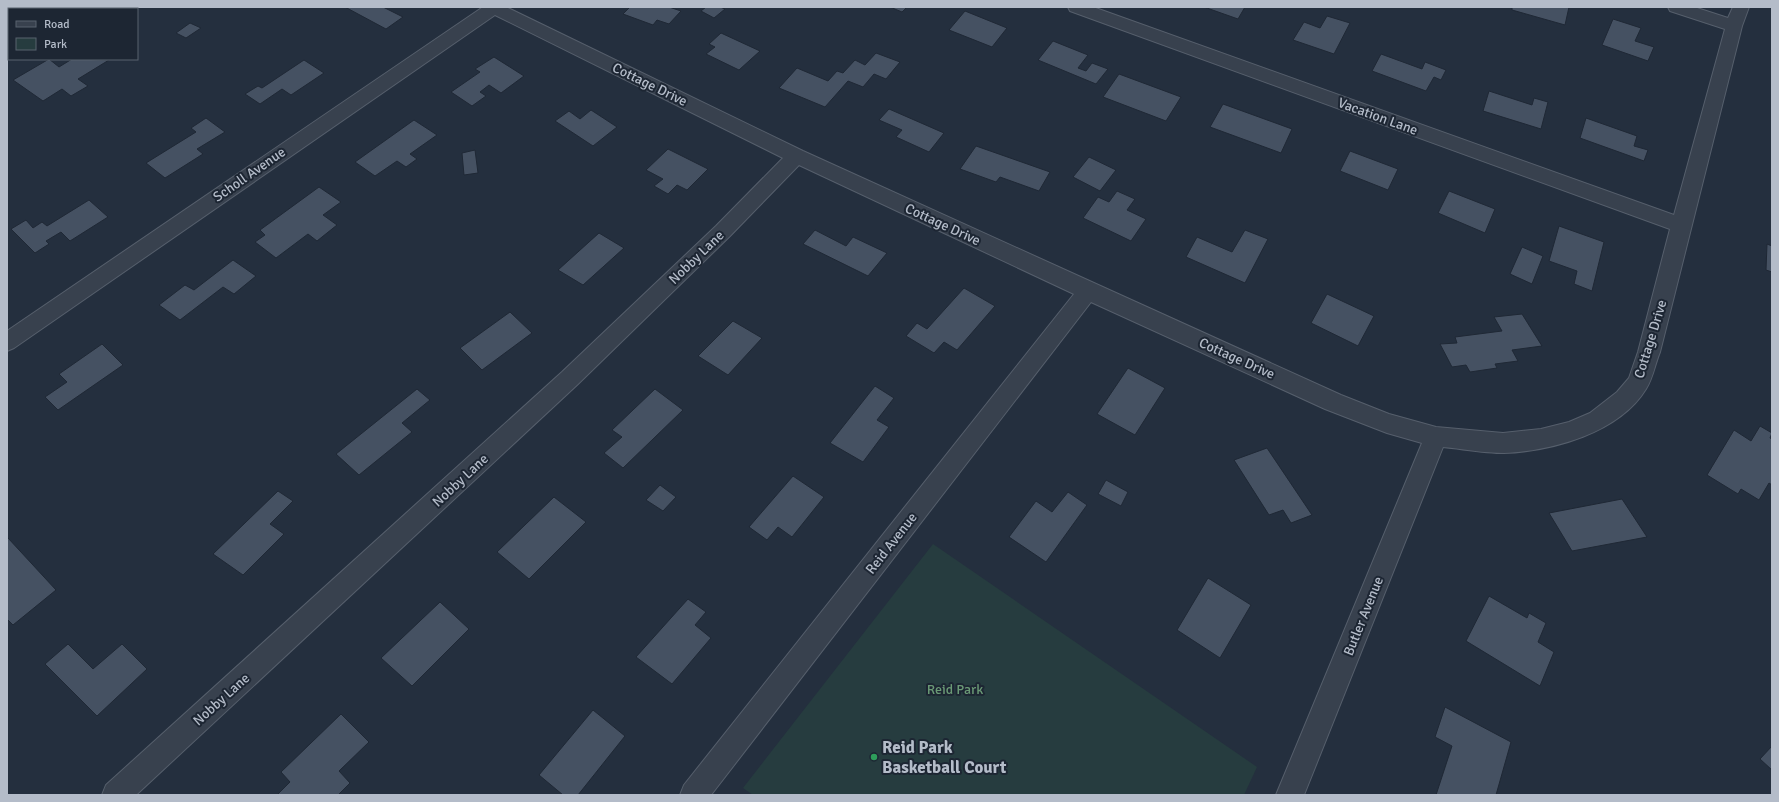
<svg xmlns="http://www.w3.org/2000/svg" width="1779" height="802" viewBox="0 0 1779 802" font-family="Signika,sans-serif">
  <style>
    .green { fill: #263c3f }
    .building { fill: #455162; stroke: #1f2835 }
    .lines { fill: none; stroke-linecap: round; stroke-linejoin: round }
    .minor-casing { stroke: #565f6c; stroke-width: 2 }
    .minor { fill: #38414e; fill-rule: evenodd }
    .leisure-dot { fill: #2e9e5b; stroke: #1d2633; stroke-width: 1.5 }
    .labels { text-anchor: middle; stroke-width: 4; stroke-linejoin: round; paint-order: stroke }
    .street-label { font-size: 14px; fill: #b4bcc9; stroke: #1d2633 }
    .park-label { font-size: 14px; fill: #6b9a76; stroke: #1d2633 }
    .near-poi-label { font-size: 17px; font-weight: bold; fill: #b4bcc9; stroke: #1d2633; text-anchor: start }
  </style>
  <rect width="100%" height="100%" fill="#242f3e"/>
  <path class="green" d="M 933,544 L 1257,767 L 1244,795 L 753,795 L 743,788 Z"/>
  <path class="building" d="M 345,7 L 383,7 L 403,17 L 386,29 Z
    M 630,7 L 669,7 L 681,11 L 669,24 L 657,20 L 653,25 L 623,14 Z
    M 706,7 L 720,7 L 725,9 L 714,18 L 701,11 Z
    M 890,7 L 907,7 L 902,12 Z
    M 1204,7 L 1245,7 L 1238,19 Z
    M 1512,7 L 1569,7 L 1565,25 L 1512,10 Z
    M 965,11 L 1007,28 L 992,47 L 949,30 Z
    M 1327,16 L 1350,23 L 1334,54 L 1293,40 L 1304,22 L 1320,28 Z
    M 1613,19 L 1641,28 L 1635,41 L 1654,47 L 1648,61 L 1602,45 Z
    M 190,23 L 201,28 L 186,38 L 176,33 Z
    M 721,33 L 760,51 L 739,70 L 706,54 L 715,47 L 709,44 Z
    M 1053,41 L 1088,55 L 1078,68 L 1086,71 L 1092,63 L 1108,69 L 1096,84 L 1038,60 Z
    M 876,53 L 900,62 L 886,79 L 874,74 L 863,87 L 848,81 L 825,107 L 779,88 L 797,68 L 828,81 L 837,71 L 843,73 L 855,60 L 865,65 Z
    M 1381,54 L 1422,69 L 1425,62 L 1446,70 L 1441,80 L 1434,77 L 1426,91 L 1372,71 Z
    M 494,57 L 524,76 L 501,93 L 489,85 L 480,92 L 486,96 L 472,106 L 451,92 L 480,72 L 475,69 Z
    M 49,59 L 59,67 L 72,59 L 109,60 L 78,79 L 88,86 L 71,96 L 62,89 L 43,101 L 13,80 Z
    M 304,60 L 324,73 L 291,95 L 282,89 L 260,104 L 245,94 L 258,86 L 262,88 Z
    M 1119,74 L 1181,97 L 1166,121 L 1103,97 Z
    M 1489,91 L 1532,105 L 1534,98 L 1548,102 L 1541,129 L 1483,111 Z
    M 1223,104 L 1292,129 L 1281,153 L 1210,127 Z
    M 889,109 L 944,133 L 929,152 L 896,137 L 902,130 L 879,120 Z
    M 591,110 L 617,127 L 593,146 L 555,121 L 569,111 L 580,119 Z
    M 206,118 L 225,132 L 197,149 L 203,154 L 165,178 L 146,163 L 196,132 L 191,128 Z
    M 1586,118 L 1637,136 L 1634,146 L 1648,150 L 1644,161 L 1580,138 Z
    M 414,120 L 437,135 L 410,154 L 417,159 L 406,167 L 397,161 L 375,176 L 355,162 Z
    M 976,146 L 1050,172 L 1039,191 L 1000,177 L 996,182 L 960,169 Z
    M 668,149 L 708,169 L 687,190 L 677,185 L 668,194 L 654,186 L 663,179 L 646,170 Z
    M 475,150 L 478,173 L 464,175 L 462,153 Z
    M 1350,151 L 1398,169 L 1388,190 L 1340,171 Z
    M 1089,157 L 1116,170 L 1100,191 L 1073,177 Z
    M 319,187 L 341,202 L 323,215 L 337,225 L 317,241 L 308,234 L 276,258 L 255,242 L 265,235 L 260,230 Z
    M 1117,191 L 1135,199 L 1127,210 L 1146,219 L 1131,241 L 1083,218 L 1098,197 L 1109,202 Z
    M 1449,191 L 1495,209 L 1485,233 L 1438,213 Z
    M 89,200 L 108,217 L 70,241 L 61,232 L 46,241 L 49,244 L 35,253 L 11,229 L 26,220 L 33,228 L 42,222 L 47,226 Z
    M 1559,226 L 1604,242 L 1592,291 L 1574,284 L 1577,271 L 1549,261 Z
    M 815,230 L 846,246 L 853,237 L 887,253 L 868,276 L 803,244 Z
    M 1245,230 L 1268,239 L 1245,283 L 1186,257 L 1197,237 L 1232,252 Z
    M 599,233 L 624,248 L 583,285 L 558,270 Z
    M 1767,244 L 1772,246 L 1772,272 L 1766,270 Z
    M 1522,247 L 1543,256 L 1532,284 L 1510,274 Z
    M 233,260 L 256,276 L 234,294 L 223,287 L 180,320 L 159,305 L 185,285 L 194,290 Z
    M 964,288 L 995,306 L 957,350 L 944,342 L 934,353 L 906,336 L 917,323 L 927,329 Z
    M 1327,294 L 1374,316 L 1358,346 L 1311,323 Z
    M 510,312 L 532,333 L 482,370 L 460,348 Z
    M 1522,314 L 1542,346 L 1512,350 L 1518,361 L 1495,364 L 1497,368 L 1470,372 L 1466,365 L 1452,367 L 1440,344 L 1457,343 L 1455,337 L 1502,331 L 1494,317 Z
    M 733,321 L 762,338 L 728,375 L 698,356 Z
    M 102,344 L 123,365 L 58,410 L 45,397 L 67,382 L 59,374 Z
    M 1128,368 L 1165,388 L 1135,435 L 1097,414 Z
    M 875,386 L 894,398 L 877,420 L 889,427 L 863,462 L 830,443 Z
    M 417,389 L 430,400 L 402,423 L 412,432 L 359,475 L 336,454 Z
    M 655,389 L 683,410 L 623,468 L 604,453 L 622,437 L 612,430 Z
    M 1760,426 L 1772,433 L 1770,438 L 1772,439 L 1772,485 L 1769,483 L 1759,500 L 1741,489 L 1738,494 L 1707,475 L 1734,430 L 1751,441 Z
    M 1267,448 L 1312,515 L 1291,523 L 1283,510 L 1269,515 L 1234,460 Z
    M 793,476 L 824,497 L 792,537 L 778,527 L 767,540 L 749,527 Z
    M 1106,480 L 1128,492 L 1121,506 L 1098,494 Z
    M 660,485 L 676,497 L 663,511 L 646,500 Z
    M 278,491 L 293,501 L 270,524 L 284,534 L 243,575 L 213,554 Z
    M 1068,492 L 1087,505 L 1046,562 L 1009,537 L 1036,501 L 1052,512 Z
    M 554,497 L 586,522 L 529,579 L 497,552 Z
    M 1622,499 L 1647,537 L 1572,551 L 1549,513 Z
    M 8,538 L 56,590 L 13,625 L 7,619 L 7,539 Z
    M 1208,578 L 1251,605 L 1220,658 L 1177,630 Z
    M 1489,596 L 1527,618 L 1529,613 L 1546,623 L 1538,642 L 1554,652 L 1540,686 L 1466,641 Z
    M 688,599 L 706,612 L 695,625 L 711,638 L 672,684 L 636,657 Z
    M 440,602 L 469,629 L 412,686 L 381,658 Z
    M 68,644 L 93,669 L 122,644 L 147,669 L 97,716 L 45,664 Z
    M 1445,707 L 1511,742 L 1496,795 L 1436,795 L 1452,746 L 1435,737 Z
    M 593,710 L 625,736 L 578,795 L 563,795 L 539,775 Z
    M 341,714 L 369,742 L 339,771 L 350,783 L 338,795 L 277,795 L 290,782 L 281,772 Z
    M 1772,746 L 1772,770 L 1760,759 Z"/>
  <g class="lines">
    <g class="minor-casing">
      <path id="minor" d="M 56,7 L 75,7 L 74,9 L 55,9 Z
        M 483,7 L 506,7 L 803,151 L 1341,395 L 1389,414 L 1436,427 L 1503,433 L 1541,429 L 1569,422 L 1590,413 L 1617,392 L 1629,378 L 1638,352 L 1670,229 L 1070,11 L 1068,7 L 1093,7 L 1674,215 L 1725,29 L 1670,11 L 1668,7 L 1694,7 L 1728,18 L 1733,7 L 1749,7 L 1742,26 L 1660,352 C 1655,364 1653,378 1646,389 C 1619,433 1552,451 1504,453 C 1484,453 1463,449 1443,447 L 1304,795 L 1276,795 L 1422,443 L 1387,433 L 1325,409 L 1091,302 L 711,795 L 680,795 L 684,785 L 1074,294 L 799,165 L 730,236 L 578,384 L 136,795 L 102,795 L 106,785 L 562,372 L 716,226 L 783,158 L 495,15 L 14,348 L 7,351 L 7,331 Z
        M 9,34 L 9,46 L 7,47 L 7,35 Z"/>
    </g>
    <use href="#minor" class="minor"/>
  </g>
  <circle class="leisure-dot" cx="874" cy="757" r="4"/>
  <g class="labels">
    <g class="street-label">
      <text transform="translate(650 84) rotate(26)" y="5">Cottage Drive</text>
      <text transform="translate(1378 116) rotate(20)" y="5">Vacation Lane</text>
      <text transform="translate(249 174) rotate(-35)" y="5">Scholl Avenue</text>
      <text transform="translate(943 224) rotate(25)" y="5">Cottage Drive</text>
      <text transform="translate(696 257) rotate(-44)" y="5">Nobby Lane</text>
      <text transform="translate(1650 339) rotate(-73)" y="5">Cottage Drive</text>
      <text transform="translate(1237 358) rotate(24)" y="5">Cottage Drive</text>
      <text transform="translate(460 480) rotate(-43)" y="5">Nobby Lane</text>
      <text transform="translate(891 543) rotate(-52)" y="5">Reid Avenue</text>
      <text transform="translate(1363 616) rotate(-68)" y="5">Butler Avenue</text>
      <text transform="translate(221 699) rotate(-42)" y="5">Nobby Lane</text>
    </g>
    <g class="park-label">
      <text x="955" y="694">Reid Park</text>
    </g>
    <g class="near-poi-label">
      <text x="882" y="753">Reid Park<tspan x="882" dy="20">Basketball Court</tspan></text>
    </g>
  </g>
  <rect width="1779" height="802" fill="none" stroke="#b4bcc9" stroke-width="16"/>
  <rect x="8" y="8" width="130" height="52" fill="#1d2633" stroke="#59626f"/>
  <rect x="16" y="21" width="20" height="6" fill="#38414e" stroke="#59626f"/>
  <text x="44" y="28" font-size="12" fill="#b4bcc9">Road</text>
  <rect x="16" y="38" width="20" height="12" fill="#263c3f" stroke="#59626f"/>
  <text x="44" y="48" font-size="12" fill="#b4bcc9">Park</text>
</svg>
